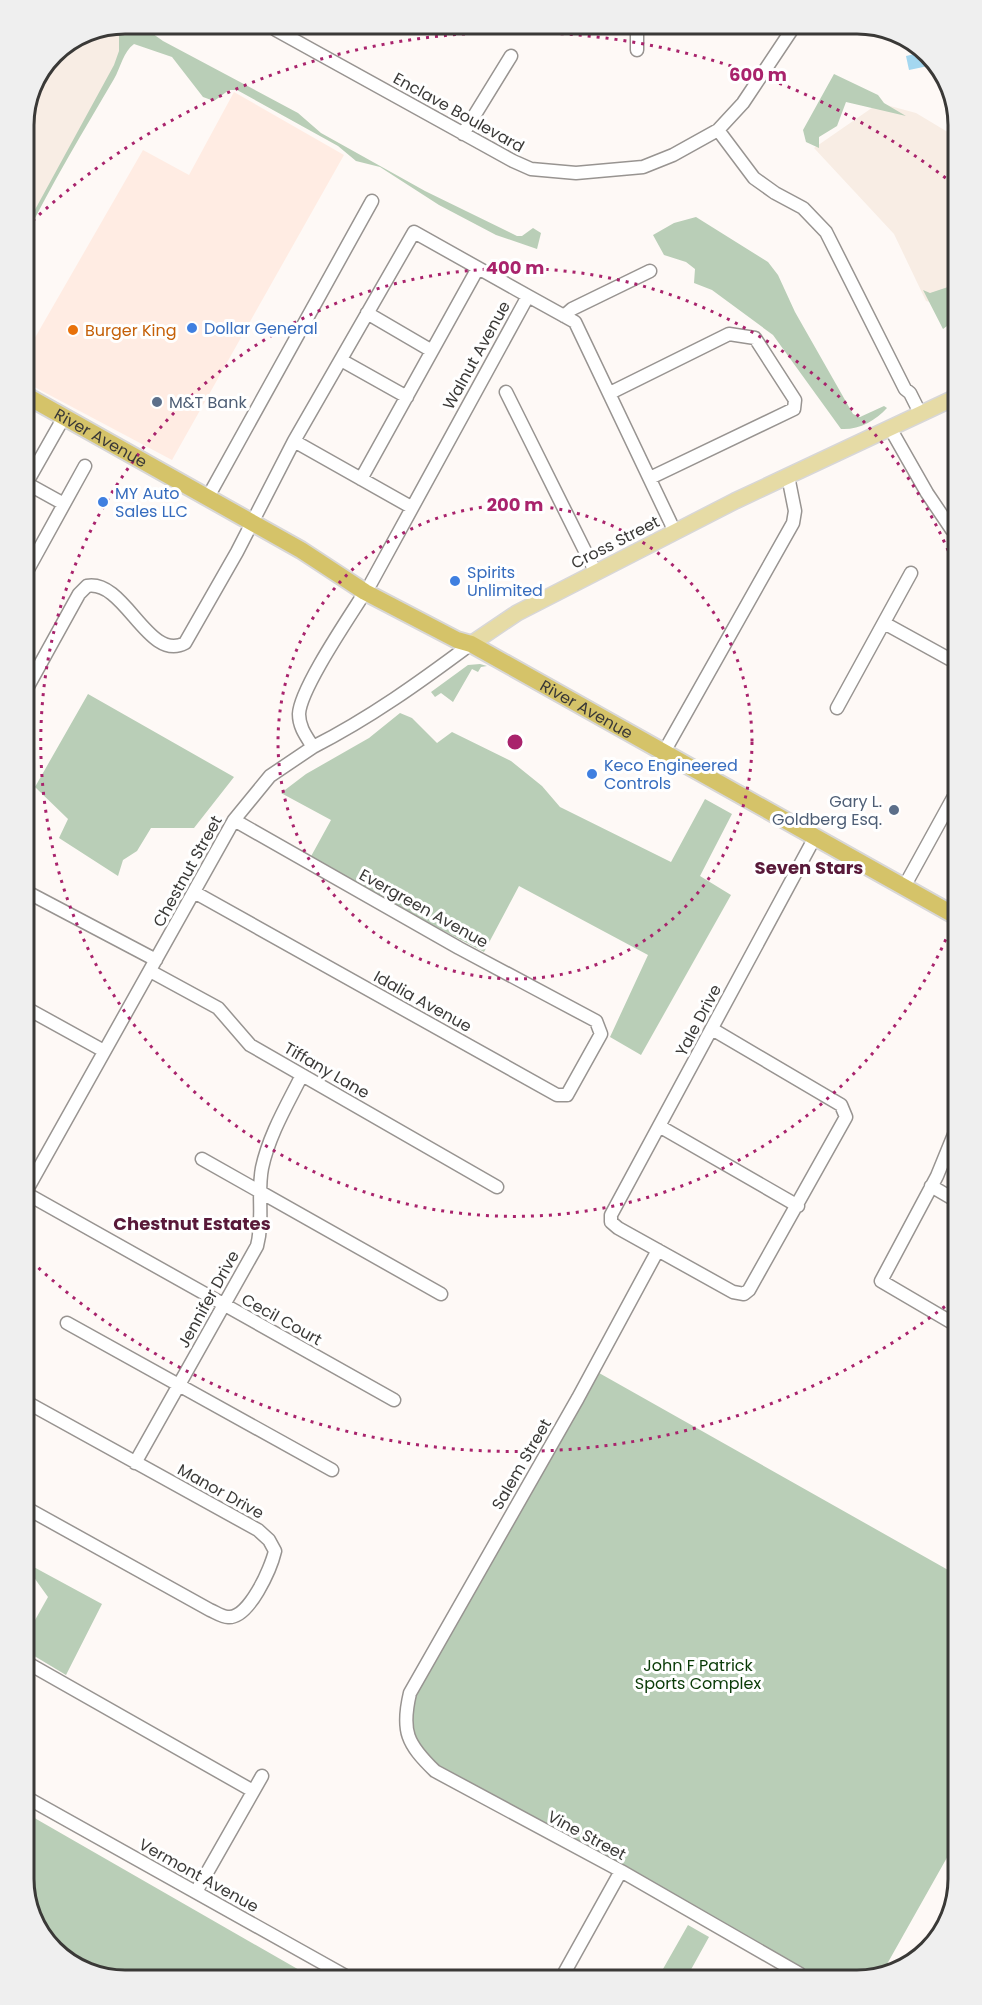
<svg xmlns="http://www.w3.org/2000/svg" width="982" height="2005" viewBox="0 0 982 2005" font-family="Poppins,sans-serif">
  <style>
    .commercial { fill: #ffece3 }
    .built { fill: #f8ede4 }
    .green { fill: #b9ceb7 }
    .water { fill: #a4d7f0 }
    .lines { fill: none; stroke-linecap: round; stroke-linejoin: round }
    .minor-casing { stroke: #989491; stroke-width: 15 }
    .major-casing { stroke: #d8d7d7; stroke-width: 18 }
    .highway-casing { stroke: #d8d7d7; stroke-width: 20 }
    .minor { stroke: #fff; stroke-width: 12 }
    .major { stroke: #e6dba5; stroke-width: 15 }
    .highway { stroke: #d5c369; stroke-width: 16 }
    .ring { fill: none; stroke: #a9236c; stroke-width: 3; stroke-dasharray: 3 6 }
    .shop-dot { fill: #3f7fe0; stroke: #fff; stroke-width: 2 }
    .food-dot { fill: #e8710a; stroke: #fff; stroke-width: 2 }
    .service-dot { fill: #5c6f8a; stroke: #fff; stroke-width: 2 }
    .labels { text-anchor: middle; stroke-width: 6; stroke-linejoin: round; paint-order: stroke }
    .street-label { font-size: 16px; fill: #3a3937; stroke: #fff }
    .shop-label { font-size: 16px; fill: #366cbe; stroke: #fff; text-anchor: start }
    .food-label { font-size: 16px; fill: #c56008; stroke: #fff; text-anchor: start }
    .service-label { font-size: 16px; fill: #4e5e75; stroke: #fff; text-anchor: start }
    .park-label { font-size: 16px; fill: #093a06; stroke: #fff }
    .neighbourhood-label { font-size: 18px; font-weight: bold; fill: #581939; stroke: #fff }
    .rim { fill: none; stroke: #3a3937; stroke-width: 3 }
    .centre { fill: #a9236c; stroke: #fff; stroke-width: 3 }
    .ring-label { font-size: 18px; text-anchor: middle; font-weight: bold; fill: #a9236c; stroke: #fff; stroke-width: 6; stroke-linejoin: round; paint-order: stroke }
  </style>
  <rect width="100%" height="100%" fill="#fef9f6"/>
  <path class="commercial" d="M 234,92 L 344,155 L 172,460 L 25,382 L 25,355 L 143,150 L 189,175 Z"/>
  <path class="built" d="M 120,31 L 133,39 L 25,233 L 24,119 L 54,54 L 87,32 Z
    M 879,103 L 916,113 L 951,134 L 951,308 L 926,301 L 894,234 L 814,148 Z"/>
  <path class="green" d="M 115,31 L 149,31 L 163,41 L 298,113 L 321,133 L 425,191 L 517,236 L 522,236 L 533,228 L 541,233 L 537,249 L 496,235 L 439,205 L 380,167 L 356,161 L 338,146 L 237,90 L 229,90 L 214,101 L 203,97 L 172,57 L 134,44 C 123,52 121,67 114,79 C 83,132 52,183 25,238 L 25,228 L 114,65 L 119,51 L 119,34 Z
    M 834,74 L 878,95 L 884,103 L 906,116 L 846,102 L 837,126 L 819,137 L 819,148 L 806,142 L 803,130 Z
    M 696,217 L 768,262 L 778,275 L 795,312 L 853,414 L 860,417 L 884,406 L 887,408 C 875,421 859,430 841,429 L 773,335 L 712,290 L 694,283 L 695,269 L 686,262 L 664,255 L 653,235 L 674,223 Z
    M 951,286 L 951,323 L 943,329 L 923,290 L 930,293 Z
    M 480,664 L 487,666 L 481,667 L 478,672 L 472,669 L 453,702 L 441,693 L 435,697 L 431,692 L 468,665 Z
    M 88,694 L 234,777 L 194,828 L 151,828 L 137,851 L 123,860 L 118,876 L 59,838 L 68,819 L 35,787 Z
    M 400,713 L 412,718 L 437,743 L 452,732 L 511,761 L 542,786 L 560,807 L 671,862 L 705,799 L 732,814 L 700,876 L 731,895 L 641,1055 L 610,1037 L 648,955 L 519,886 L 484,952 L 309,860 L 331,820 L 281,793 L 306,774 L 369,738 Z
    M 592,1369 L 957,1575 L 958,1838 L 882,1973 L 799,1974 L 435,1771 L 407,1736 L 410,1693 Z
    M 30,1565 L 102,1604 L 66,1675 L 31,1654 L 30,1629 L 48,1597 L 30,1572 Z
    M 31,1816 L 315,1979 L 119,1981 L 69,1964 L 32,1918 Z
    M 688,1925 L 709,1937 L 688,1975 L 659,1976 Z"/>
  <path class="water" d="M 923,52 L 933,65 L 909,70 L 906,56 Z"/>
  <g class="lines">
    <g class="minor-casing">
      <path id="minor" d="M 276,30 L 513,161 L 531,169 L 576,173 L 643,167 L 673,155 L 718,130 L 743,103 L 795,25
        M 637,50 L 637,26
        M 718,130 L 754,178 L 775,193 L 803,208 L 826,232 L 905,389 L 910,393 L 920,413
        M 463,134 L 511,56
        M 528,296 L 575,322 L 675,532
        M 367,313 L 432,351
        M 564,316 L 572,309 L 650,271
        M 341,360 L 407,397
        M 506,392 L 596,573
        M 610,393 L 729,334 L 755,338 L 795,400 L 794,409 L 650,478
        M 890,428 L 927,493 L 952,530
        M 294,441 L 411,507
        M 361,479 L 478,268
        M 26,483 L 64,504
        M 26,484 L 64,417
        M 208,497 L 372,201
        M 26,573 L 85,466
        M 884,623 L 953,661
        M 27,688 L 79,594 L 87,586 C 125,579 148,663 185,643 L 237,552 L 294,441 L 414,232 L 528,296 L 371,583
        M 837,708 L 911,573
        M 313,747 C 370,718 420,682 471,644
        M 664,752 L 793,523 L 795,511 L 788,476
        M 904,887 L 953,798
        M 27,892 L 156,960
        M 194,892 L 557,1095 L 567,1095 L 601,1034 L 596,1021 L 459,948 L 234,820
        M 150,971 L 218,1008 L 250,1045 L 497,1187
        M 28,1009 L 104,1051
        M 712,1029 L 841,1105 L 846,1117 L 749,1290 L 744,1294 L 733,1292 L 618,1228 L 611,1222 L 611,1215 C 679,1089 747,963 815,837
        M 659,1126 L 798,1206
        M 955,1132 L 937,1176 L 881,1281 L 956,1325
        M 202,1159 L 441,1294
        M 29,1186 L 234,820 L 270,776 L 313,747 C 306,736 299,727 299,714 C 300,689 350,616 365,592
        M 931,1186 L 955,1200
        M 29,1195 L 394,1400
        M 658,1250 L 578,1398 L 410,1693 C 401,1731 407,1744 435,1771 L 621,1871 L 800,1974
        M 67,1323 L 332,1470
        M 30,1404 L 258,1530 L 269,1540 L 275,1551 C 271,1568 249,1619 228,1617 C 222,1617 215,1612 210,1610 L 30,1510
        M 135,1463 L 257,1246 C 264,1220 257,1194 262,1168 C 269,1135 287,1105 302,1075
        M 31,1665 L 253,1791
        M 31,1800 L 351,1979
        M 196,1892 L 262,1776
        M 562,1977 L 621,1871"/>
    </g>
    <g class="major-casing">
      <path id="major" d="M 471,644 L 517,613 L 735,501 L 952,399"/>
    </g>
    <g class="highway-casing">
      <g id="highway">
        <path id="s1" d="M 25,395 L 301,550 L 365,592 L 457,640 L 471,644 L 954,915"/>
      </g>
    </g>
    <use href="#minor" class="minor"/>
    <use href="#major" class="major"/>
    <use href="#highway" class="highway"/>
  </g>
  <g class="ring">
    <circle cx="515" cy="742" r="237"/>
    <path d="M953 923A474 474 0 1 1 951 557"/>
    <path d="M952 1301A710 710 0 0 1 31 1261M26 227A710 710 0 0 1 947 179"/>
  </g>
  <g class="shop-dot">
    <circle cx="192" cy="328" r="6"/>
    <circle cx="103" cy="502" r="6"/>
    <circle cx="455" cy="581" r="6"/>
    <circle cx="592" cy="774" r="6"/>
  </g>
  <circle class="food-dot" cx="73" cy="330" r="6"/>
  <g class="service-dot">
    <circle cx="157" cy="402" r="6"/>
    <circle cx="894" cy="810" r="6"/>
  </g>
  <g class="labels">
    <g class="street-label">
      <text transform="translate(459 112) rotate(29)" y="6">Enclave Boulevard</text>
      <text transform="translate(476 355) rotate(-61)" y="6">Walnut Avenue</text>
      <text dy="6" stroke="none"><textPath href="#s1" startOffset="87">River Avenue</textPath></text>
      <text transform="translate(615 542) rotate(-27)" y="6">Cross Street</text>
      <text dy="6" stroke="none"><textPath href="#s1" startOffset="644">River Avenue</textPath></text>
      <text transform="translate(187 871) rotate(-61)" y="6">Chestnut Street</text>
      <text transform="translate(424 908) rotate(29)" y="6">Evergreen Avenue</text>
      <text transform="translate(423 1001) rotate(29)" y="6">Idalia Avenue</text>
      <text transform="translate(698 1020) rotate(-62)" y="6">Yale Drive</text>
      <text transform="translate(327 1070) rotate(30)" y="6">Tiffany Lane</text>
      <text transform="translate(208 1299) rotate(-61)" y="6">Jennifer Drive</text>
      <text transform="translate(282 1319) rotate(29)" y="6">Cecil Court</text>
      <text transform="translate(521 1464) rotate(-60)" y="6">Salem Street</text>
      <text transform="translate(221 1491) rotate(29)" y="6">Manor Drive</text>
      <text transform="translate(587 1835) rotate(28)" y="6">Vine Street</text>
      <text transform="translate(199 1875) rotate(29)" y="6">Vermont Avenue</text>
    </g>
    <g class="shop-label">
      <text x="204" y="334">Dollar General</text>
      <text x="115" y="499">MY Auto<tspan x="115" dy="18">Sales LLC</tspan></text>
      <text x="467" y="578">Spirits<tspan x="467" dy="18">Unlimited</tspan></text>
      <text x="604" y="771">Keco Engineered<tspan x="604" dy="18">Controls</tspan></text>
    </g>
    <g class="food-label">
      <text x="85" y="336">Burger King</text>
    </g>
    <g class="service-label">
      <text x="169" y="408">M&amp;T Bank</text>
      <text x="882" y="807" text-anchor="end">Gary L.<tspan x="882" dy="18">Goldberg Esq.</tspan></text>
    </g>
    <g class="park-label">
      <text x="698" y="1671">John F Patrick<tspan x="698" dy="18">Sports Complex</tspan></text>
    </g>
    <g class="neighbourhood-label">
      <text x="809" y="874">Seven Stars</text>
      <text x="192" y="1230">Chestnut Estates</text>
    </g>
  </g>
  <path d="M0 0H982V2005H0ZM125 34H857A91 91 0 0 1 948 125V1879A91 91 0 0 1 857 1970H125A91 91 0 0 1 34 1879V125A91 91 0 0 1 125 34Z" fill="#efefef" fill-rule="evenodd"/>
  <path class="rim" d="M125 34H857A91 91 0 0 1 948 125V1879A91 91 0 0 1 857 1970H125A91 91 0 0 1 34 1879V125A91 91 0 0 1 125 34Z"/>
  <circle cx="515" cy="742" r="9" class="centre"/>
  <g class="ring-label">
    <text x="758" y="81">600 m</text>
    <text x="515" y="274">400 m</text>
    <text x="515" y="511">200 m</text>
  </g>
</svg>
